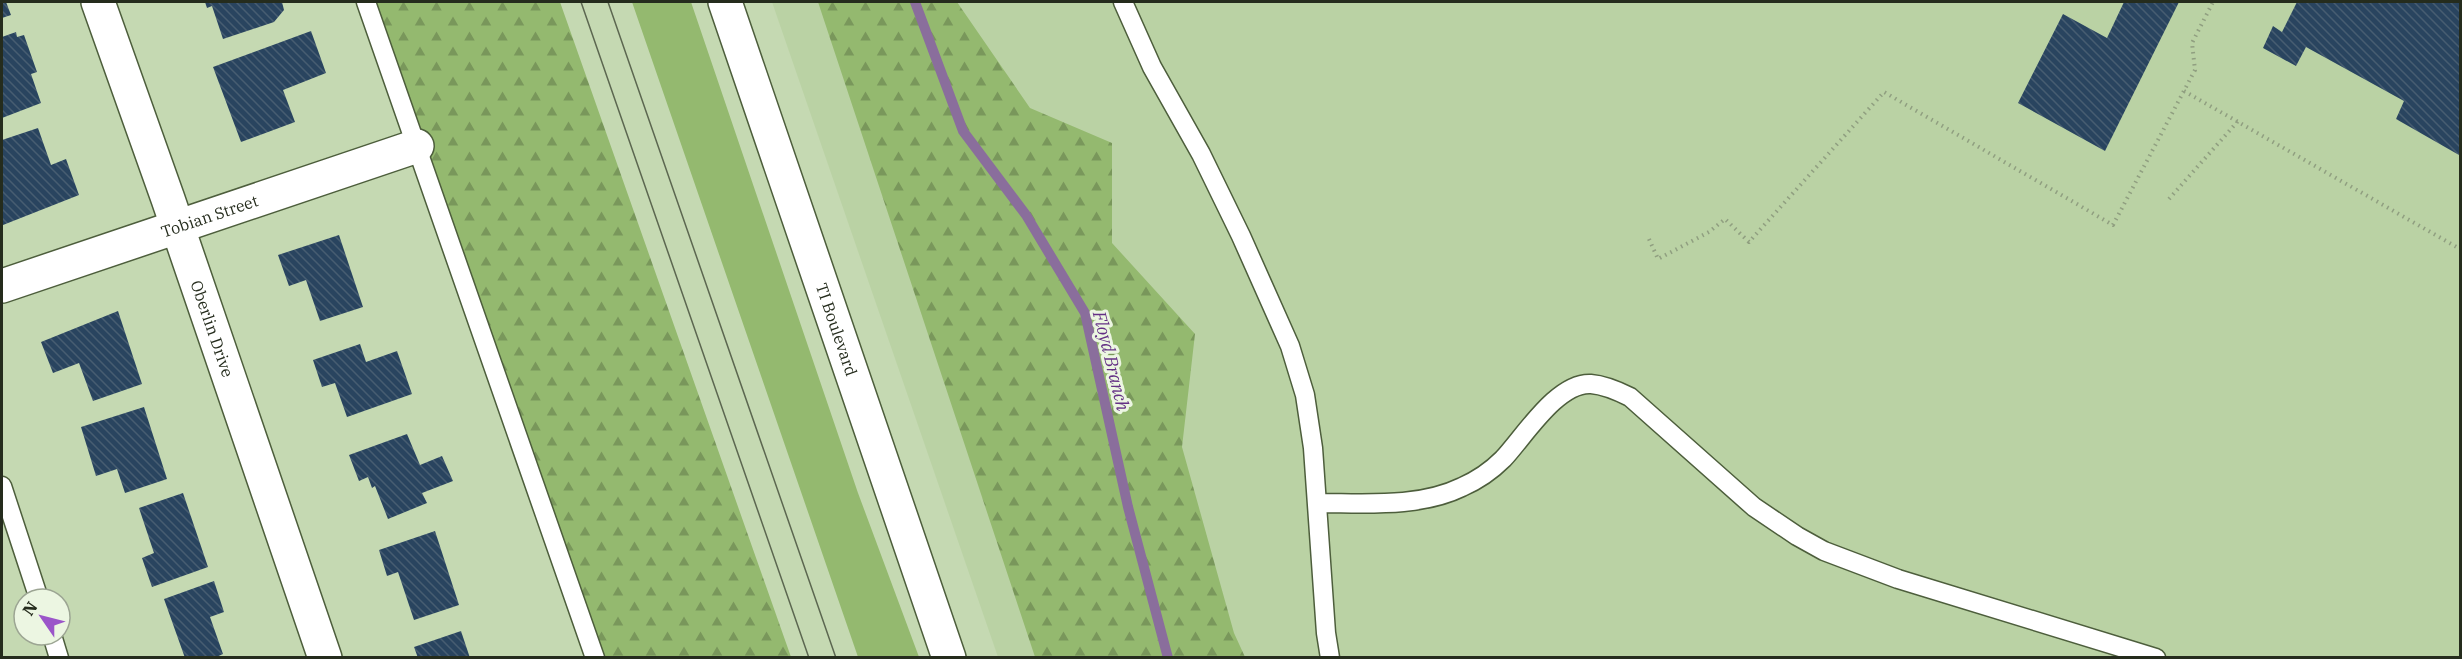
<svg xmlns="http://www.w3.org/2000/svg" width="2462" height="659" viewBox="0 0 2462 659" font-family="'IBM Plex Serif',serif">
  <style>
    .built { fill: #bad2a4 }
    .grass { fill: #94b96f }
    .forest { fill: url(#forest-firs) }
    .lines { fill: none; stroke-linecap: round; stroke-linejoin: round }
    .stream { stroke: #8a6e9c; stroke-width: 10 }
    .building { fill: url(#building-back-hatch) }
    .service-casing { stroke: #4d5e3c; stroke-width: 21 }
    .minor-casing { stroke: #4d5e3c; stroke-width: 36 }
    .tertiary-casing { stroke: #4d5e3c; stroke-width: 36 }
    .path { stroke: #909f80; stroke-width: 4; stroke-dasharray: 1.5 4.5; stroke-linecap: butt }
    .service { stroke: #fff; stroke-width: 18 }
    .minor { stroke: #fff; stroke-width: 33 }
    .tertiary { stroke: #fff; stroke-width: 33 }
    .tram { stroke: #5c6750; stroke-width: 1.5 }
    .labels { text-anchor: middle; stroke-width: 6; stroke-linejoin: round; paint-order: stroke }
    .street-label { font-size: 16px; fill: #252c1d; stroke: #ecf6e2 }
    .water-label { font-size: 18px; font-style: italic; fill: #643085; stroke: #ecf6e2 }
  </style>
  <defs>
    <pattern id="forest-firs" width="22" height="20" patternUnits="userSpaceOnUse" patternTransform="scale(1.5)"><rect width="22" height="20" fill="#94b96f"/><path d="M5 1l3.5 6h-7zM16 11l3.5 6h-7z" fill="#79975b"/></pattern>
    <pattern id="building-back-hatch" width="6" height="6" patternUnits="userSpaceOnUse" patternTransform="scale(1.5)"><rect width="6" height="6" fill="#29445f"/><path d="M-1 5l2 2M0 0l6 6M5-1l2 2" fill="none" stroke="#475d71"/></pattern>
  </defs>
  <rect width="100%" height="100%" fill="#c5d9b2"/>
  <path class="built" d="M 772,2 L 2460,2 L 2460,657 L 998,657 Z"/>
  <path class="grass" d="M 632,2 L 691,2 L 858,493 L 919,657 L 858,657 Z"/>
  <path class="forest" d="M 362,2 L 560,2 L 791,657 L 584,657 L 506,432 Z
    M 818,2 L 957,2 L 1030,108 L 1112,143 L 1112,243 L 1195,334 L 1182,447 L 1234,633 L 1245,657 L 1035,657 Z"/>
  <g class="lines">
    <path class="stream" d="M 915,2 L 963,131 L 1026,215 L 1085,313 L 1128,507 L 1168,658"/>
  </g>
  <path class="building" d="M 2,2 L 6,2 L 11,15 L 2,18 Z
    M 205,2 L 282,2 L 284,10 L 274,22 L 223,39 L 212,6 L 207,8 Z
    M 2124,2 L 2179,2 L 2105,151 L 2018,103 L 2063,14 L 2107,38 Z
    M 2297,2 L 2460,2 L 2459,155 L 2396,119 L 2404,101 L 2306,47 L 2296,66 L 2263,48 L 2273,26 L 2282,32 Z
    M 311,31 L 326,73 L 283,90 L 295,122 L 241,142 L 213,67 Z
    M 16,32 L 17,37 L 24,35 L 37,72 L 31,74 L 41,103 L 2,118 L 2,37 Z
    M 38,128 L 51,165 L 66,159 L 79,195 L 3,225 L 2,140 Z
    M 339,235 L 363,307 L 320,321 L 306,280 L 289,286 L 278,255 Z
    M 118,311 L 142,384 L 93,401 L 79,363 L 53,373 L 41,342 Z
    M 360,344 L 366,362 L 397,351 L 412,394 L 347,417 L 335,383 L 322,387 L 313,360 Z
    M 144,407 L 167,479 L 125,493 L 117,469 L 96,476 L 81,427 Z
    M 407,434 L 420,465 L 442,456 L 453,481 L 422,493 L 427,503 L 388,519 L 375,486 L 372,488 L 368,477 L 359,481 L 349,455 Z
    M 183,493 L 208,567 L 152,587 L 142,558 L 154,553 L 139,508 Z
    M 435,531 L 459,605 L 414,620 L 398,572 L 387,576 L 379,550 Z
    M 214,581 L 224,612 L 210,617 L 223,654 L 214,658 L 185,658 L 164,599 Z
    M 461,631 L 470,658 L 418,658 L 414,647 Z"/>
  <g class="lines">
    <g class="service-casing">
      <path id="service" d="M 366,2 L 595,658
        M 1123,2 L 1152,67 L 1201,154 L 1241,236 L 1290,346 L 1305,395 L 1313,448 L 1326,633 L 1330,658
        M 2,486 L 39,599
        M 1318,503 C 1365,503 1419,508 1462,487 C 1478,480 1491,471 1503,459 C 1524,437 1557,382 1591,384 C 1604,385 1618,391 1630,397 L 1754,507 L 1797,536 L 1824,551 L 1898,579 L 2156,658
        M 52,635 L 59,658"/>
    </g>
    <g class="minor-casing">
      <g id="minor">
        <path id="s1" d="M 98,2 L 168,199 L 325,658"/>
        <path id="s2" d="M 2,286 L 417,146"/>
      </g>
    </g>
    <g class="tertiary-casing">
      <g id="tertiary">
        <path id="s3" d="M 725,2 L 949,658"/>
      </g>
    </g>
    <path class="path" d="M 2184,91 L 2460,249
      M 2169,199 L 2238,121
      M 1649,239 L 1658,259 L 1709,232 L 1725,219 L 1749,242 L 1884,92 L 2113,225 L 2195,70 L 2192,43 L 2213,2"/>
    <use href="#service" class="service"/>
    <use href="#minor" class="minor"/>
    <use href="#tertiary" class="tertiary"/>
    <path class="tram" d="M 581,2 L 809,658
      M 608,2 L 836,658"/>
  </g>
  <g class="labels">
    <g class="street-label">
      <text dy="6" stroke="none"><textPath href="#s2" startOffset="219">Tobian Street</textPath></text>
      <text dy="6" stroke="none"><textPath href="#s1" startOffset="346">Oberlin Drive</textPath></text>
      <text dy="6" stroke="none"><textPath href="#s3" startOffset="346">TI Boulevard</textPath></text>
    </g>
    <g class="water-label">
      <text transform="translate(1111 361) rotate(76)" y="6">Floyd Branch</text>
    </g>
  </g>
  <rect width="2462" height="659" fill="none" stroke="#252c1d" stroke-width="6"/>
  <g transform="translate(42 617) rotate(305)"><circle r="28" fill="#ecf6e2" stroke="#9ca593" stroke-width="1.5"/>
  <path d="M0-4.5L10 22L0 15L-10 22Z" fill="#9b55c9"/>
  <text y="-9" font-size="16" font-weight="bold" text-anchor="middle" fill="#252c1d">N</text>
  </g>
</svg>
